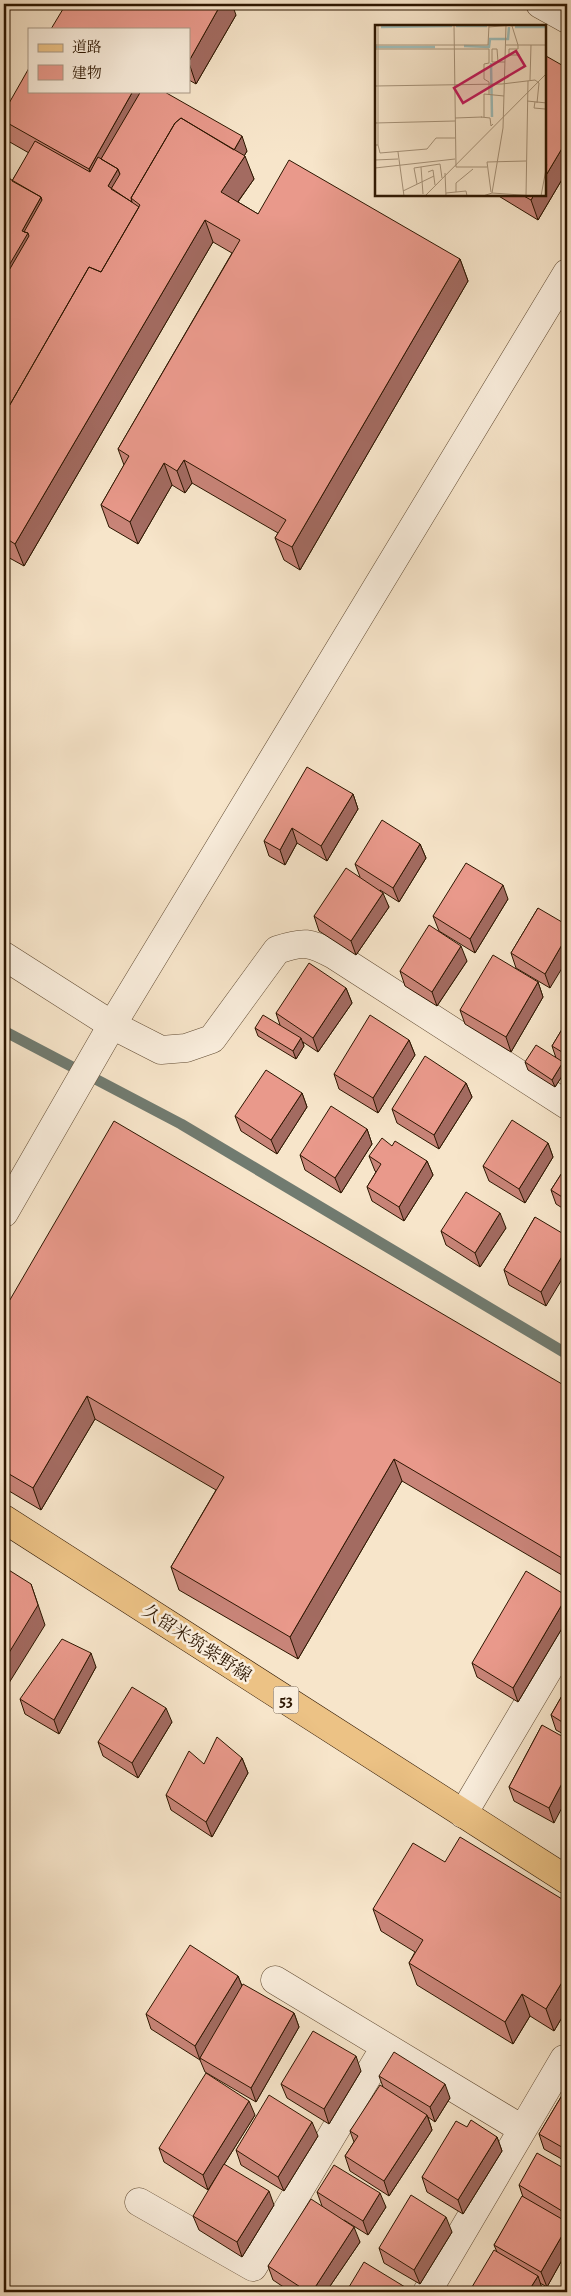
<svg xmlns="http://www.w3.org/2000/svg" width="571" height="2296" viewBox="0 0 571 2296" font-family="Alegreya,'Noto Serif JP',serif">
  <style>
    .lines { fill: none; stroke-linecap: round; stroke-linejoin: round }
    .stream { stroke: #717b70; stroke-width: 11 }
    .minor-casing { stroke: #604a32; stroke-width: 29 }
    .tertiary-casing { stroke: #604a32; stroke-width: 29 }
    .primary-casing { stroke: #2d1600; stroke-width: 29 }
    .minor { stroke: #faeedd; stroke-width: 28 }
    .tertiary { stroke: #faeedd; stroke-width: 28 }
    .primary { stroke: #ecc285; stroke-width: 28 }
    .wall { fill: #c88478; stroke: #2d1600 }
    .shaded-wall { fill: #a36b61; stroke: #2d1600 }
    .building { fill: #e9998b; stroke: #2d1600 }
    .labels { text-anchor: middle; stroke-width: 5; stroke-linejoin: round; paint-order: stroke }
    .shield { fill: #faeedd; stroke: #6a5742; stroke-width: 1 }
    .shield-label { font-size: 16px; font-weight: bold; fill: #2d1600 }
    .street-label { font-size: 18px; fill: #2d1600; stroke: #faeedd }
    .inset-river { fill: none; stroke: #9ebebb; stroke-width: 2.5 }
    .inset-road { fill: none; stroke: #a69279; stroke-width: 1 }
    .view { fill: #c2185b; fill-opacity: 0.15; stroke: #c2185b; stroke-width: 2.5 }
    .inset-edge { fill: none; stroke: #2d1600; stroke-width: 2.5 }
  </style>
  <rect width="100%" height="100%" fill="#f7e5ca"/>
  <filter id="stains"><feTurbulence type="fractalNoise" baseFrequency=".004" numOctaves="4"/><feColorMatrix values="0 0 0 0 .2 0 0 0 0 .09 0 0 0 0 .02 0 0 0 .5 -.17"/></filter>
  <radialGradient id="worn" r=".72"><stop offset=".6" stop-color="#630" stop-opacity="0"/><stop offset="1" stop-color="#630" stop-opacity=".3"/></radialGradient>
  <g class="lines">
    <path class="stream" d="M 4,1031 L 181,1124 L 567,1354"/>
    <g class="minor-casing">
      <path id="minor" d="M 540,4 L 567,19
        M 4,956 L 112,1025 L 161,1050 L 186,1048 L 212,1039 L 277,950 C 304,941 310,942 334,955 L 567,1105
        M 463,1814 L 567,1638
        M 275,1980 L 522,2129
        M 139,2202 L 253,2267 L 385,2047
        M 427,2292 L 564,2059 L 567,2061"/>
    </g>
    <g class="tertiary-casing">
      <path id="tertiary" d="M 4,1213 L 112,1025 L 567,273"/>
    </g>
    <g class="primary-casing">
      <path id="primary" d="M 4,1519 L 567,1880"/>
    </g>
    <use href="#minor" class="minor"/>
    <use href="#tertiary" class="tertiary"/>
    <use href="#primary" class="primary"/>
  </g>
  <path class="wall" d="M 236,15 L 196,84 L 189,80 L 189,29 Z
    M 567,68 L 567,171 L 538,220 L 497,195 L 545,195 Z
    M 4,112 L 247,151 L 244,156 L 254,179 L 238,202 L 258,214 L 460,259 L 468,281 L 300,570 L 284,560 L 275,538 L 278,533 L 192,483 L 185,493 L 172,485 L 138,544 L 109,527 L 101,505 L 124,465 L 118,449 L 232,253 L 213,242 L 24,566 L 4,555 L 4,168 L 10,179 L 12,181 L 29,153 L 8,141 L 4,129 Z
    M 353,794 L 358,809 L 327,861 L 297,843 L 285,865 L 269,856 L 264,841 Z
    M 420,844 L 426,858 L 399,902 L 380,890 L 389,907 L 356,955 L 319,931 L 314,916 L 360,877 L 355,864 Z
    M 508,899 L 475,953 L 439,931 L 433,916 Z
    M 538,908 L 550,988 L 516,968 L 511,953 Z
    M 467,961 L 437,1006 L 405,986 L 400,971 Z
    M 538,982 L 543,997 L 511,1052 L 465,1024 L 460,1010 Z
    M 346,988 L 352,1003 L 318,1052 L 303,1042 L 304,1046 L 296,1059 L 258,1036 L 255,1028 L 280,1025 L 276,1013 Z
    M 567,1021 L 567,1067 L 564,1065 L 566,1070 L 555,1087 L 528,1070 L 525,1062 L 556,1058 L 552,1046 Z
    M 409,1040 L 415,1055 L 378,1113 L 339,1089 L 334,1074 Z
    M 466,1083 L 472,1097 L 439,1149 L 397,1123 L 392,1109 Z
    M 302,1093 L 307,1107 L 277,1154 L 241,1131 L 235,1116 Z
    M 367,1129 L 372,1144 L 341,1193 L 305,1170 L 300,1155 Z
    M 548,1143 L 553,1157 L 525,1203 L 489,1181 L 483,1166 Z
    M 369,1156 L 427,1161 L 433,1175 L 404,1221 L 372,1201 L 367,1187 L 376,1172 L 375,1171 Z
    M 567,1165 L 567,1211 L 556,1204 L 551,1190 Z
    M 535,1217 L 546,1306 L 509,1285 L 504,1270 Z
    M 506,1228 L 480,1267 L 446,1245 L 441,1231 Z
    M 4,1310 L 567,1387 L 567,1578 L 402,1481 L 298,1659 L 179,1590 L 171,1567 L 216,1490 L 95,1419 L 41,1510 L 4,1488 Z
    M 567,1596 L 567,1620 L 518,1702 L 477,1677 L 472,1663 Z
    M 96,1667 L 59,1734 L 25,1714 L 20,1699 Z
    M 567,1687 L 567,1736 L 556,1730 L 551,1715 Z
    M 172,1722 L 138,1778 L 103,1756 L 98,1742 Z
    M 542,1725 L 554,1823 L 514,1801 L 509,1787 Z
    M 242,1758 L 248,1773 L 212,1837 L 171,1810 L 166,1795 L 204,1764 Z
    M 445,1862 L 567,1902 L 567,2009 L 554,2031 L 530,2016 L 513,2044 L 417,1985 L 409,1963 L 415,1952 L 381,1931 L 373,1909 Z
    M 238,1976 L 242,1986 L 294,2013 L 299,2027 L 256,2102 L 205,2072 L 200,2060 L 151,2029 L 146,2014 Z
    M 361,2071 L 329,2124 L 287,2098 L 281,2084 Z
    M 379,2076 L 450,2098 L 435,2122 L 428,2117 L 432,2130 L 389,2196 L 350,2171 L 345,2156 L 354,2142 L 350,2131 L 383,2087 Z
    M 567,2087 L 567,2162 L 544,2149 L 539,2134 Z
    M 255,2115 L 208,2190 L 164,2162 L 159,2148 Z
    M 467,2127 L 497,2137 L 502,2151 L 463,2214 L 427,2192 L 422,2177 Z
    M 318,2136 L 284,2191 L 241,2165 L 236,2150 Z
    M 567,2170 L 567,2251 L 547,2287 L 540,2283 L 543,2291 L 542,2292 L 469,2292 L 497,2252 L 494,2245 L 523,2197 L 519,2185 Z
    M 317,2192 L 386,2207 L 368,2235 L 344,2220 L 360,2242 L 326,2292 L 291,2292 L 273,2280 L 268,2266 L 322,2206 Z
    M 274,2205 L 242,2257 L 199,2230 L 193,2216 Z
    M 452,2232 L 420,2284 L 384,2263 L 379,2248 Z"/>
  <path class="shaded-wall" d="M 221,4 L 232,4 L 236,15 L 196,84 L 189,63 L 189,61 Z
    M 133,91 L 154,91 L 97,192 L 89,169 Z
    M 242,136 L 247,151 L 237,168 L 232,154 Z
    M 567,140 L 567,171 L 538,220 L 531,200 L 534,195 L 545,195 L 545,177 Z
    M 245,156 L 254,179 L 229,214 L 221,192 Z
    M 118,169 L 125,188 L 120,197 L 108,186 Z
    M 41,197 L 49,220 L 4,311 L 4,274 L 22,231 Z
    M 205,220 L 213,242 L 24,566 L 15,544 Z
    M 460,259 L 468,281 L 300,570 L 292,547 Z
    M 184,460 L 192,483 L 185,493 L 177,471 Z
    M 164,463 L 172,485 L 138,544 L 130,522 Z
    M 353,794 L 358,809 L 327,861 L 321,846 Z
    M 292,828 L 297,843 L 285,865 L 280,850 Z
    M 420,844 L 426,858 L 399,902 L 393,888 Z
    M 503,885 L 508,899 L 475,953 L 470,939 Z
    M 383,893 L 389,907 L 356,955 L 351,941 Z
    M 567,936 L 567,960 L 550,988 L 545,974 Z
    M 461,946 L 467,961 L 437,1006 L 432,992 Z
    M 538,982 L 543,997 L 511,1052 L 506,1037 Z
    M 346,988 L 352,1003 L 318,1052 L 313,1038 Z
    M 301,1038 L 304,1046 L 296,1059 L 293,1051 Z
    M 409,1040 L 415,1055 L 378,1113 L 373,1098 Z
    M 563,1062 L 566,1070 L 555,1087 L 552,1080 Z
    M 466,1083 L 472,1097 L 439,1149 L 434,1135 Z
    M 302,1093 L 307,1107 L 277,1154 L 271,1140 Z
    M 367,1129 L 372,1144 L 341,1193 L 335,1178 Z
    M 548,1143 L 553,1157 L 525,1203 L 519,1189 Z
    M 427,1161 L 433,1175 L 404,1221 L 399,1207 Z
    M 500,1213 L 506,1228 L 480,1267 L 475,1253 Z
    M 567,1248 L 567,1271 L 546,1306 L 541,1292 Z
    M 87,1396 L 95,1419 L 41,1510 L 33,1488 Z
    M 394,1459 L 402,1481 L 298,1659 L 290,1637 Z
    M 31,1584 L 45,1625 L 4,1691 L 4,1661 Z
    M 567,1596 L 567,1620 L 518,1702 L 513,1688 Z
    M 91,1653 L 96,1667 L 59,1734 L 54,1720 Z
    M 166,1708 L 172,1722 L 138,1778 L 132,1763 Z
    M 242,1758 L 248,1773 L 212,1837 L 206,1822 Z
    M 567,1774 L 567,1798 L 554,1823 L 549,1808 Z
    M 567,1974 L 567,2009 L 554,2031 L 546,2009 Z
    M 238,1976 L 244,1991 L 200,2058 L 200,2060 L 195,2046 Z
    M 522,1994 L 530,2016 L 513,2044 L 505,2022 Z
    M 294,2013 L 299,2027 L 256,2102 L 251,2088 Z
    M 356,2056 L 361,2071 L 329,2124 L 324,2109 Z
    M 445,2084 L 450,2098 L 435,2122 L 430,2107 Z
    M 249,2101 L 255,2115 L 208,2190 L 203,2175 Z
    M 427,2115 L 432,2130 L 389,2196 L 384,2181 Z
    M 312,2122 L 318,2136 L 284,2191 L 278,2177 Z
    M 497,2137 L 502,2151 L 463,2214 L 458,2200 Z
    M 269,2191 L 274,2205 L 242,2257 L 237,2242 Z
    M 380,2193 L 386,2207 L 368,2235 L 363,2221 Z
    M 446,2217 L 452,2232 L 420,2284 L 414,2270 Z
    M 354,2227 L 360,2242 L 326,2292 L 312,2292 Z
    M 567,2227 L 567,2251 L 547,2287 L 541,2272 Z
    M 538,2276 L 543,2291 L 542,2292 L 528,2292 Z
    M 405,2287 L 407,2292 L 402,2292 Z"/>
  <path class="building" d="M 66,4 L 221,4 L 189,61 L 189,29 L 51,29 Z
    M 546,56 L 567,68 L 567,140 L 545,177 L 545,58 Z
    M 29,68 L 29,91 L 133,91 L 89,169 L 4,121 L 4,112 Z
    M 141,91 L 163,91 L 242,136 L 234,150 L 181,118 L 175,123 L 131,198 L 132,202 L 111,189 L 120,174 L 118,169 L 101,159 Z
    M 181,118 L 245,156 L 221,192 L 258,214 L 289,160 L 460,259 L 292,547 L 275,538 L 286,520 L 184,460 L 177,471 L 164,463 L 130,522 L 101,505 L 129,456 L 118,449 L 240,240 L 205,220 L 15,544 L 4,537 L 4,415 L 89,267 L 101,272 L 140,205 L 131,198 L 175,123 Z
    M 35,141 L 90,172 L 98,157 L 118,169 L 108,186 L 139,207 L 101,272 L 89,267 L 4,415 L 4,279 L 29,236 L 28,233 L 24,232 L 42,200 L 41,197 L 12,181 Z
    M 4,168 L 10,179 L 41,197 L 22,231 L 28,233 L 4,274 Z
    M 522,195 L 534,195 L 531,200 Z
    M 307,767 L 353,794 L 321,846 L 292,828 L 280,850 L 264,841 Z
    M 382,820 L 420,844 L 393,888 L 355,864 Z
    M 466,863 L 503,885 L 470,939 L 433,916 Z
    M 346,868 L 383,893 L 351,941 L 314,916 Z
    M 538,908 L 567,925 L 567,936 L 545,974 L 511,953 Z
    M 429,925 L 461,946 L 432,992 L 400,971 Z
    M 493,955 L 538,982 L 506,1037 L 460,1010 Z
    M 309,963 L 346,988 L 313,1038 L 276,1013 Z
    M 263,1015 L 301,1038 L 293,1051 L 255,1028 Z
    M 370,1015 L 409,1040 L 373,1098 L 334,1074 Z
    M 567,1021 L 567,1055 L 552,1046 Z
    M 536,1045 L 563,1062 L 552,1080 L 525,1062 Z
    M 425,1056 L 466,1083 L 434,1135 L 392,1109 Z
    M 266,1070 L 302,1093 L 271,1140 L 235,1116 Z
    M 331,1106 L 367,1129 L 335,1178 L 300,1155 Z
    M 512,1120 L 548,1143 L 519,1189 L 483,1166 Z
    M 114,1121 L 567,1387 L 567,1561 L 394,1459 L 290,1637 L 171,1567 L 224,1477 L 87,1396 L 33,1488 L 4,1471 L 4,1310 Z
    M 382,1138 L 392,1146 L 395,1141 L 427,1161 L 399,1207 L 367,1187 L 381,1164 L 369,1156 Z
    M 567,1165 L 567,1200 L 551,1190 Z
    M 466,1192 L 500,1213 L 475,1253 L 441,1231 Z
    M 535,1217 L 567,1236 L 567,1248 L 541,1292 L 504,1270 Z
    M 4,1567 L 31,1584 L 38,1605 L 4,1661 Z
    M 526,1571 L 567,1596 L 513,1688 L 472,1663 Z
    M 62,1639 L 91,1653 L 54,1720 L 20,1699 Z
    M 132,1687 L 166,1708 L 132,1763 L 98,1742 Z
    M 567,1687 L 567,1725 L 551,1715 Z
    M 542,1725 L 567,1739 L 567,1774 L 549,1808 L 509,1787 Z
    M 217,1737 L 242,1758 L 206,1822 L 166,1795 L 189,1751 L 204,1764 Z
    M 460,1837 L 567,1902 L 567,1974 L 546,2009 L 522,1994 L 505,2022 L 409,1963 L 423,1940 L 373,1909 L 413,1843 L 445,1862 Z
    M 190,1945 L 238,1976 L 195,2046 L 146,2014 Z
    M 243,1984 L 294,2013 L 251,2088 L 200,2058 Z
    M 313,2031 L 356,2056 L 324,2109 L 281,2084 Z
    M 394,2052 L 445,2084 L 430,2107 L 379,2076 Z
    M 206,2073 L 249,2101 L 203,2175 L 159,2148 Z
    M 380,2085 L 427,2115 L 384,2181 L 345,2156 L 358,2136 L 350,2131 Z
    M 567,2087 L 567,2150 L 539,2134 Z
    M 269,2095 L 312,2122 L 278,2177 L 236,2150 Z
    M 471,2120 L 497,2137 L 458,2200 L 422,2177 L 456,2121 L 467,2127 Z
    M 537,2153 L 567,2170 L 567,2214 L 519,2185 Z
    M 224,2164 L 269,2191 L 237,2242 L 193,2216 Z
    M 334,2165 L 380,2193 L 363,2221 L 317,2192 Z
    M 411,2195 L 446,2217 L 414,2270 L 379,2248 Z
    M 522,2196 L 567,2222 L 567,2227 L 541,2272 L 494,2245 Z
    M 311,2199 L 354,2227 L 312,2292 L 308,2292 L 268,2266 Z
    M 494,2250 L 538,2276 L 528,2292 L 469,2292 Z
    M 364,2262 L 405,2287 L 402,2292 L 346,2292 Z"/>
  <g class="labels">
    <rect class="shield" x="273.5" y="1686.5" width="25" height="27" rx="4"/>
    <g class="shield-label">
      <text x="286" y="1706">53</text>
    </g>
    <g class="street-label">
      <text transform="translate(197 1643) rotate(33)" y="6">久留米筑紫野線</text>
    </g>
  </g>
  <g transform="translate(375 25)">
    <rect width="171" height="171" fill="#f7e5ca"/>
    <path class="inset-river" d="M 81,1 L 112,1M 6,2 L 77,1M 140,2 L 172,2M 89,21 L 114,22 L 115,14 L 133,14 L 134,2M 0,22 L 60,22M 116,38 L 117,92"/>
    <path class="inset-road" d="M 79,0 L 81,142 L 112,142M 137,1 L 143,20 L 143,24 L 134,24 L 134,30 L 145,30M 114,2 L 137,0M 0,20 L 113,20 L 114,0M 131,20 L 172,20M 0,24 L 114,24 L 114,38 L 109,39 L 109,54 L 114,57 L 114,70M 123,37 L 122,24 L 117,24 L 117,37 L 130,37M 155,55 L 156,20M 0,61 L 127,59 L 160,55 L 164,58 L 162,78M 152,76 L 172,78M 160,77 L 159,83 L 170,84M 106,92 L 115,93 L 116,101 L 118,99M 109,92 L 109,69 L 129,71M 80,93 L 107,92M 0,98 L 80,96M 0,120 L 3,120 L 3,0M 3,120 L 5,128 L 52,124 L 61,113 L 80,113M 23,127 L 29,171M 0,135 L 23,134M 46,142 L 48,169M 0,143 L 80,134M 53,147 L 58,145 L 60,160M 70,148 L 71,171M 42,159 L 39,143 L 65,139 L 67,153M 28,166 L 59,151M 81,167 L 81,158 L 98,144M 116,167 L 112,137 L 151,136M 71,168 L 91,166 L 92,171M 117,168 L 128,103 L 131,0M 50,171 L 172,48M 108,171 L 117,168 L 160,171M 151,171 L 153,56M 166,171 L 172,139"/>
    <path class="view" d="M 141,26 L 150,41 L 88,78 L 79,63 Z"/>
    <rect width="171" height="171" class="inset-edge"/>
  </g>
  <rect width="571" height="2296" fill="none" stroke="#f7e5ca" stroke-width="20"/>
  <rect x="5" y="5" width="561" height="2286" fill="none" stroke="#2d1600" stroke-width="2.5"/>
  <rect x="10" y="10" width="551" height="2276" fill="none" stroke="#2d1600"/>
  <rect x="28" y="28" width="162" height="65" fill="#faeedd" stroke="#a89885"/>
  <rect x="38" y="44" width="25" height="8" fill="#ecc285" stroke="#a89885"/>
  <text x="72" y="52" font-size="15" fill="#2d1600">道路</text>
  <rect x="38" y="65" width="25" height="15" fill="#e9998b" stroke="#a89885"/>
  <text x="72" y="78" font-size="15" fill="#2d1600">建物</text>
  <rect width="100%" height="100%" filter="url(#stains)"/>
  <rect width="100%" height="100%" fill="url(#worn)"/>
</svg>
